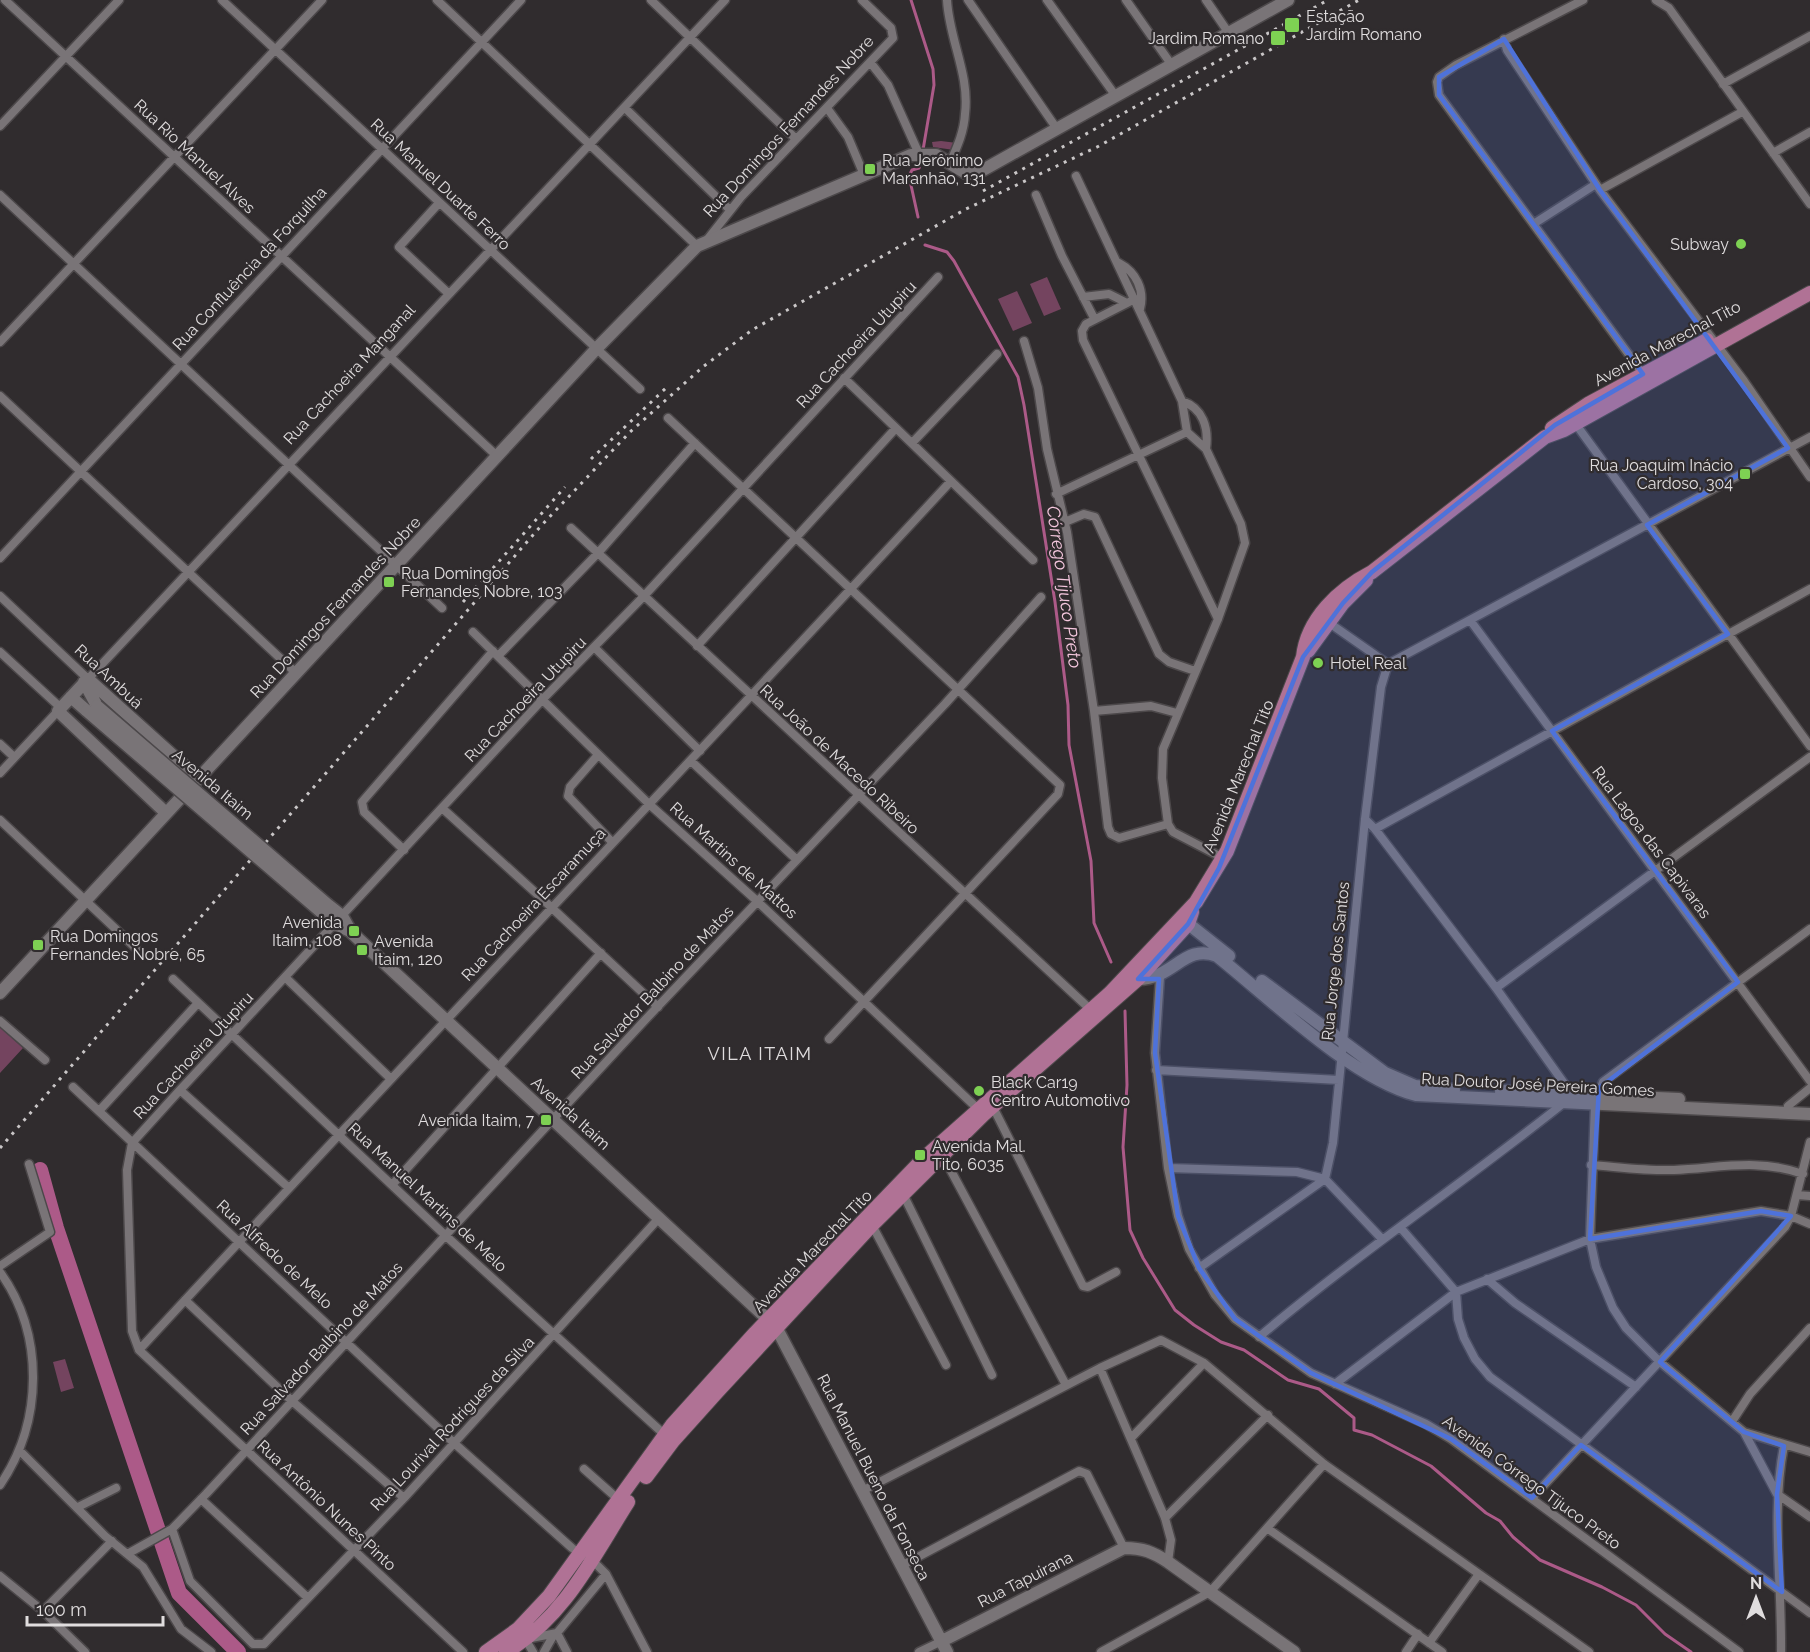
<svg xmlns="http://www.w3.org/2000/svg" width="1810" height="1652" viewBox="0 0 1810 1652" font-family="Raleway,sans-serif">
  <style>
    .green { fill: #74445f }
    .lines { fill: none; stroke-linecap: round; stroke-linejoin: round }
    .stream { stroke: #ac5a88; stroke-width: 3 }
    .river { stroke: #ac5a88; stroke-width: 16 }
    .street-casing { stroke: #4c484a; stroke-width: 11 }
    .secondary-casing { stroke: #4c484a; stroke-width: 15 }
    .primary-casing { stroke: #4c484a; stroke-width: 16 }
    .street { stroke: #797477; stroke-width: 8 }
    .secondary { stroke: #797477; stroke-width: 12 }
    .primary { stroke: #b07295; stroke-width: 14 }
    .rail { stroke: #c9c6c7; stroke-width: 3; stroke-dasharray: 3 6; stroke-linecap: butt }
    .secondary-bridge-casing { stroke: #4c484a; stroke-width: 15; stroke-linecap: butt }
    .secondary-bridge { stroke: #797477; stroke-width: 12 }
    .marked { fill: #4e72da; fill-opacity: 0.2; stroke: #4e72da; stroke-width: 4.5; stroke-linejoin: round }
    .poi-dot { fill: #7ed153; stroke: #302c2e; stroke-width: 2 }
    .labels { text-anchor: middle; stroke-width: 4.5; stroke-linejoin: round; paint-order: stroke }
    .poi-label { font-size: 16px; fill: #e0ddde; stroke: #302c2e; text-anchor: start }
    .street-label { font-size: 16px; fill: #e0ddde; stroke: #302c2e }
    .water-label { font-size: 18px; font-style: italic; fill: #f5c7de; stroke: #302c2e }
    .neighbourhood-label { font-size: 18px; letter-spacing: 1.5px; fill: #e0ddde; stroke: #302c2e }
  </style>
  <rect width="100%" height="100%" fill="#302c2e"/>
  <path class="green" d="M 941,141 L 957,143 L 954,150 L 933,147 L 932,142 Z
    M 1047,277 L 1061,309 L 1044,316 L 1030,284 Z
    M 1017,291 L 1032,323 L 1013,331 L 998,299 Z
    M 0,1027 L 23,1048 L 0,1073 Z
    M 65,1359 L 74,1388 L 61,1392 L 53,1362 Z"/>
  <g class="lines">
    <path class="stream" d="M 911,0 L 933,69 L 934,85 L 923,150
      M 918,217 L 909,176 L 912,170 L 919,168 L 922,157
      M 925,245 L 947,252 L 954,261 L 1018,377 L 1024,405 L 1055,602 L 1068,705 L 1069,745 L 1091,861 L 1094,923 L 1111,962
      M 1125,1011 L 1127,1085 L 1123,1147 L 1130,1230 L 1143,1258 L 1175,1310 L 1194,1325 L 1221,1342 L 1244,1350 L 1288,1380 L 1319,1389 L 1354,1418 L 1354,1430 L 1372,1435 L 1431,1466 L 1486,1513 L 1500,1521 L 1513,1537 L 1540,1560 L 1602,1587 L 1636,1605 L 1665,1634 L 1691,1652"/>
    <path class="river" d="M 40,1170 L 56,1228 L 179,1593 L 238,1652"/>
    <g class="street-casing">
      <path id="street" d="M 5,0 L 497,456
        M 222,0 L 640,389
        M 437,0 L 697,246
        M 651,0 L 796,139
        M 947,0 C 949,39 970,75 965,114 C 964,132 957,147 950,163
        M 968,0 L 1057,129
        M 1047,0 L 1115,95
        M 1126,0 L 1171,64
        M 1206,0 L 1228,32
        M 1583,0 L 1456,65 L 1439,77 L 1437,82 L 1439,95 L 1643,374
        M 1656,0 L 1669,8 L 1810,204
        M 1504,39 L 1507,50 L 1600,190 L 1744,381 L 1810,477
        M 870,62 L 888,85 L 919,154
        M 1723,84 L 1810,36
        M 625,108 L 730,210
        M 827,108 L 848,137 L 864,175
        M 0,126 L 119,0
        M 1773,153 L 1810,132
        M 1076,176 L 1182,401 L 1187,432 L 1206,449 L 1241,524 L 1245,543 L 1218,619 L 1163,749 L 1162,778 L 1168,824 L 1173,832 L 1223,858
        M 1600,190 L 1742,112
        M 0,195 L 442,608
        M 1036,195 L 1062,256 L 1094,318
        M 439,203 L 399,247 L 448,293
        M 1535,223 L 1596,184
        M 707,240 L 741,197 L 893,38 L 891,28 L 862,0
        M 1119,263 C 1136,272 1145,290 1140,309
        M 1083,297 L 1109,294 L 1127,303
        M 1135,299 L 1086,324 L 1082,331 L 1083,340 L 1218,619
        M 1024,341 L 1038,388 L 1047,449 L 1067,532 L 1094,711 L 1108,827 L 1111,834 L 1119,838 L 1168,824
        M 0,342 L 322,0
        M 844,378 L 1033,560
        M 0,396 L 296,673
        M 1182,401 C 1203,408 1209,428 1206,449
        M 668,418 L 1060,785 L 1058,794 L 829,1039
        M 1575,423 L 1810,746
        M 912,443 L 997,354
        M 1056,494 L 1187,432
        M 1065,522 L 1084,514 L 1095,517 L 1159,654 L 1169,662 L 1195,671
        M 571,528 L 1091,1010
        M 0,558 L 521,0
        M 0,596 L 88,679 L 725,0
        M 1325,620 L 1388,664
        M 1470,620 L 1810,1081
        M 473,632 L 649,804 L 757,901 L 977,1108
        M 697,646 L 896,428
        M 595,648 L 700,751
        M 0,652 L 61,708
        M 498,656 L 598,553 L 695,443
        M 1094,711 L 1151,706 L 1177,713
        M 0,744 L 14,757
        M 598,755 L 570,787 L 568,796 L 612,842
        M 691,761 L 796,859
        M 0,773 L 58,711
        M 442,808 L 537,894 L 658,1007
        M 1365,819 L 1375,829 L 1810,589
        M 0,820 L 139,951
        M 404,850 L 364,812 L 362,802 L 493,651
        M 1810,929 L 1603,1082 L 1595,1104 L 1590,1239 L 1596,1267 L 1613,1308 L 1626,1328 L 1660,1362 L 1744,1432 L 1810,1452
        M 1160,977 L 1155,1053 L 1168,1168 L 1178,1216 L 1189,1249 L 1215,1295 L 1235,1319 L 1311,1373 L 1426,1424 L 1451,1439 L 1739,1652
        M 286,978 L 390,1078
        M 173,979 L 446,1236 L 665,1435
        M 1496,988 L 1810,757
        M 0,1021 L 45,1060
        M 1156,1070 L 1339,1080
        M 73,1087 L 454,1443 L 572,1548 L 595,1563 L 606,1574 L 647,1652
        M 180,1090 L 289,1188
        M 1788,1106 L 1810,1088
        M 993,1107 L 1083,1286 L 1088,1287 L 1116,1272
        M 99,1111 L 198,1003
        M 942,1154 L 1066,1385
        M 1591,1165 C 1618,1167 1647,1171 1674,1170 C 1721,1168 1757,1158 1803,1174
        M 1168,1168 L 1297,1172 L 1325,1179
        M 392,1185 L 601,953
        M 903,1194 L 992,1375
        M 1797,1195 L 1810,1196
        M 872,1225 L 946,1365
        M 1400,1227 L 1456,1292 L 1458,1319 L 1464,1338 L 1475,1359 L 1490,1377 L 1810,1613
        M 1382,1239 L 1325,1179 L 1333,1143 L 1365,819 L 1381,687 L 1388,664 L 1810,437
        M 0,1266 L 50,1232 L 29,1164
        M 1199,1268 L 1325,1179
        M 0,1272 C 45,1335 43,1422 0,1485
        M 1487,1279 L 1515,1303 L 1636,1387
        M 185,1300 L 292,1401 L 404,1498
        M 1259,1337 C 1357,1254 1465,1182 1565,1102 L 1571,1093 L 1496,988 L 1375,829
        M 139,1350 C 408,1058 682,772 951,481
        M 1100,1368 L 1165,1518 L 1171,1540 L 1168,1562
        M 1335,1384 L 1456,1292 L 1590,1239 L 1761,1211 L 1791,1216 L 1810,1224
        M 1733,1420 L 1750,1394 L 1810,1328
        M 1744,1432 L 1777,1494 L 1810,1517
        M 1132,1437 L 1204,1363
        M 19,1450 L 105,1536 L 143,1567 L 181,1629 L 211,1652
        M 584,1469 L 619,1500
        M 862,1491 L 1100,1368 L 1161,1340 L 1204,1363 L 1324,1464 L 1589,1652
        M 1532,1498 L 1785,1227 L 1791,1216 L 1810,1142
        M 201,1499 L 308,1598
        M 78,1507 L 116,1488
        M 1165,1518 L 1268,1415
        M 1267,1528 L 1442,1652
        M 172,1529 L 190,1581 L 253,1644 L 264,1644 L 404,1498 L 660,1217
        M 129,1553 L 172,1529 L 206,1494 L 645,1020 L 945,704 L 1041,597
        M 901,1566 L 1079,1471 L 1087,1474 L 1124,1548
        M 0,1576 L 43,1611 L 85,1652
        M 43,1611 L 112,1541
        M 557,1633 L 567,1652
        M 524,1637 L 533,1652
        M 526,1639 L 557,1633 L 606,1574
        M 1429,1643 L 1479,1574
        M 463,1652 L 139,1350 L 132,1331 L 127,1170 L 132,1143 L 180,1090 L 542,700 L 644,596 L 938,277
        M 544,1652 L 553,1636
        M 919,1652 L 942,1641
        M 1101,1652 L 1210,1592 L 1324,1464
        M 1406,1652 L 1418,1634
        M 1781,1652 C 1782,1585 1771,1511 1784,1446"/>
    </g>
    <g class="secondary-casing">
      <path id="secondary" d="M 84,682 L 97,706
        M 71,697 L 87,711
        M 165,812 L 58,711 L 88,679 L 198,778
        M 328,905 L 342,916 L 351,932 L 776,1327 L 947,1652
        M 320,911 L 335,924 L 350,931
        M 1181,918 L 1229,956
        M 1138,979 C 1174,979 1184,943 1217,956 C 1271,999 1351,1078 1416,1095 L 1810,1114
        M 1262,981 L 1385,1073 L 1415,1086 L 1454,1090
        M 0,993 L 598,347 L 697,246 L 911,155 L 936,155 L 966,173 L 983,170 L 1288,0
        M 1501,1091 L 1679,1099
        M 942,1641 L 1124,1548 C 1143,1548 1153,1552 1168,1562 L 1294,1652"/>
    </g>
    <g class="primary-casing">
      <path id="primary" d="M 1552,428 L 1588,404 L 1707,340
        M 1308,651 L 1343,603 L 1366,580
        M 646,1477 L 673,1441 L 717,1392 L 872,1225 L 983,1115 L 1138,979 L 1188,924 L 1192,912
        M 486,1652 L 518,1629 L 549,1596 L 672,1425 L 755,1333 L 924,1158 L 1110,993 L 1196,902 L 1227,851 L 1303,657 C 1307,619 1339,589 1372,572 L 1545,437 L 1564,430 L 1810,293
        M 506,1652 C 564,1618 593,1557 628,1502"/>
    </g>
    <use href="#street" class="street"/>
    <use href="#secondary" class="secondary"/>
    <use href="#primary" class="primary"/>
    <path class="rail" d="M 983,191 L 1328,0
      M 591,459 L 667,387
      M 463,602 L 565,487
      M 0,1148 L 540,527 L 630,432 L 704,366 L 752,330 L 966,209 L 1099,146 L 1359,0"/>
    <g class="secondary-bridge-casing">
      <path id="secondary-bridge" d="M 97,706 L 328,905
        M 87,711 L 320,911"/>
    </g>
    <use href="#secondary-bridge" class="secondary-bridge"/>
  </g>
  <path class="marked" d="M 1504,39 L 1600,190 L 1788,448 L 1647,525 L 1728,634 L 1552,731 L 1738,982 L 1599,1088 L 1590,1239 L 1761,1211 L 1791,1216 L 1660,1362 L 1744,1432 L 1784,1446 L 1777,1494 L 1782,1592 L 1581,1445 L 1532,1498 L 1451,1439 L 1311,1373 L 1235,1319 L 1199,1268 L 1178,1216 L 1155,1053 L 1159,979 L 1138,979 L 1188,924 L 1219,868 L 1303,657 L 1343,603 L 1372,572 L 1555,425 L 1643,374 L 1439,95 L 1439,77 Z"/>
  <g class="poi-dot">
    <rect x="1284" y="17" width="16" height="16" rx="3"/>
    <rect x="1270" y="30" width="16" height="16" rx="3"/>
    <rect x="864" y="163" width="12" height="12" rx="3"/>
    <circle cx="1741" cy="244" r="6"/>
    <rect x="1739" y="468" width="12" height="12" rx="3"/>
    <rect x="383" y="576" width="12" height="12" rx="3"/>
    <circle cx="1318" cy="663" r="6"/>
    <rect x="348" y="925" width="12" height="12" rx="3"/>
    <rect x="32" y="939" width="12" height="12" rx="3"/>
    <rect x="356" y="944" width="12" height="12" rx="3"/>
    <circle cx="979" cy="1091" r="6"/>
    <rect x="540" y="1114" width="12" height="12" rx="3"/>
    <rect x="914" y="1149" width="12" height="12" rx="3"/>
  </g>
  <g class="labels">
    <g class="poi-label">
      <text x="1306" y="22">Estação<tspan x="1306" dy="18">Jardim Romano</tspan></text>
      <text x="1264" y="44" text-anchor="end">Jardim Romano</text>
      <text x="882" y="166">Rua Jerônimo<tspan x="882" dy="18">Maranhão, 131</tspan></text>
      <text x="1729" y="250" text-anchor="end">Subway</text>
      <text x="1733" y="471" text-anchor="end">Rua Joaquim Inácio<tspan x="1733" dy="18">Cardoso, 304</tspan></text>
      <text x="401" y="579">Rua Domingos<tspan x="401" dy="18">Fernandes Nobre, 103</tspan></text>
      <text x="1330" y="669">Hotel Real</text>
      <text x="342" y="928" text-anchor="end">Avenida<tspan x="342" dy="18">Itaim, 108</tspan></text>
      <text x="50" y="942">Rua Domingos<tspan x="50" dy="18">Fernandes Nobre, 65</tspan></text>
      <text x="374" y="947">Avenida<tspan x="374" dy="18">Itaim, 120</tspan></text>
      <text x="991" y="1088">Black Car19<tspan x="991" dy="18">Centro Automotivo</tspan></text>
      <text x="534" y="1126" text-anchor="end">Avenida Itaim, 7</text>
      <text x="932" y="1152">Avenida Mal.<tspan x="932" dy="18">Tito, 6035</tspan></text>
    </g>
    <g class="street-label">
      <text transform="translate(788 126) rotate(-47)" y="6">Rua Domingos Fernandes Nobre</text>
      <text transform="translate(195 156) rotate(43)" y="6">Rua Rio Manuel Alves</text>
      <text transform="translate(441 184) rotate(43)" y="6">Rua Manuel Duarte Ferro</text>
      <text transform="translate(249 268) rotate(-47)" y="6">Rua Confluência da Forquilha</text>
      <text transform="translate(1667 343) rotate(-28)" y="6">Avenida Marechal Tito</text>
      <text transform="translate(856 344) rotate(-47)" y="6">Rua Cachoeira Utupiru</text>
      <text transform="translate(349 374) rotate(-47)" y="6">Rua Cachoeira Manganal</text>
      <text transform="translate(335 607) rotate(-47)" y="6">Rua Domingos Fernandes Nobre</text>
      <text transform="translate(109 676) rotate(43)" y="6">Rua Ambuá</text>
      <text transform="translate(525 699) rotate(-46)" y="6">Rua Cachoeira Utupiru</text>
      <text transform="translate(840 759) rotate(43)" y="6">Rua João de Macedo Ribeiro</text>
      <text transform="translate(1238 776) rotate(-68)" y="6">Avenida Marechal Tito</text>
      <text transform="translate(213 784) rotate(40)" y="6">Avenida Itaim</text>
      <text transform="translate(1652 842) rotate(53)" y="6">Rua Lagoa das Capivaras</text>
      <text transform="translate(734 860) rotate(42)" y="6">Rua Martins de Mattos</text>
      <text transform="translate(533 904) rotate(-47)" y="6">Rua Cachoeira Escaramuça</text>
      <text transform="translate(1335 961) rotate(-84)" y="6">Rua Jorge dos Santos</text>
      <text transform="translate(652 992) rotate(-47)" y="6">Rua Salvador Balbino de Matos</text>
      <text transform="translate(193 1055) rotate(-47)" y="6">Rua Cachoeira Utupiru</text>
      <text transform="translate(1538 1084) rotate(3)" y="6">Rua Doutor José Pereira Gomes</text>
      <text transform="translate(571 1113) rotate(42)" y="6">Avenida Itaim</text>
      <text transform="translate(428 1197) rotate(43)" y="6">Rua Manuel Martins de Melo</text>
      <text transform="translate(812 1251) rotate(-46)" y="6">Avenida Marechal Tito</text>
      <text transform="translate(275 1254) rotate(43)" y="6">Rua Alfredo de Melo</text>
      <text transform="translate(321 1348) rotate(-47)" y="6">Rua Salvador Balbino de Matos</text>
      <text transform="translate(452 1423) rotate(-47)" y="6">Rua Lourival Rodrigues da Silva</text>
      <text transform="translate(874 1477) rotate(63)" y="6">Rua Manuel Bueno da Fonseca</text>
      <text transform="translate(1532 1482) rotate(36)" y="6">Avenida Córrego Tijuco Preto</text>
      <text transform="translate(327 1505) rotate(43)" y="6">Rua Antônio Nunes Pinto</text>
      <text transform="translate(1025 1579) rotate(-27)" y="6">Rua Tapuirana</text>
    </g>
    <g class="water-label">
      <text transform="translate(1064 587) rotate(82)" y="6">Córrego Tijuco Preto</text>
    </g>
    <g class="neighbourhood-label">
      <text x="760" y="1060">VILA ITAIM</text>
    </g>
  </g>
  <g transform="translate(1756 1598)" stroke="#302c2e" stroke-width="4.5" paint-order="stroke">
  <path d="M0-4.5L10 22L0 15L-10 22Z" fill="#e0ddde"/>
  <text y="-9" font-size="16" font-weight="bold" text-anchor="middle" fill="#e0ddde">N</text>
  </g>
  <path d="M27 1616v9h136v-9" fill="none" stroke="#e0ddde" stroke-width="3"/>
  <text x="36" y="1616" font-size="18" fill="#e0ddde" stroke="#302c2e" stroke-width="4.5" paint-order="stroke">100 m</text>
</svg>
